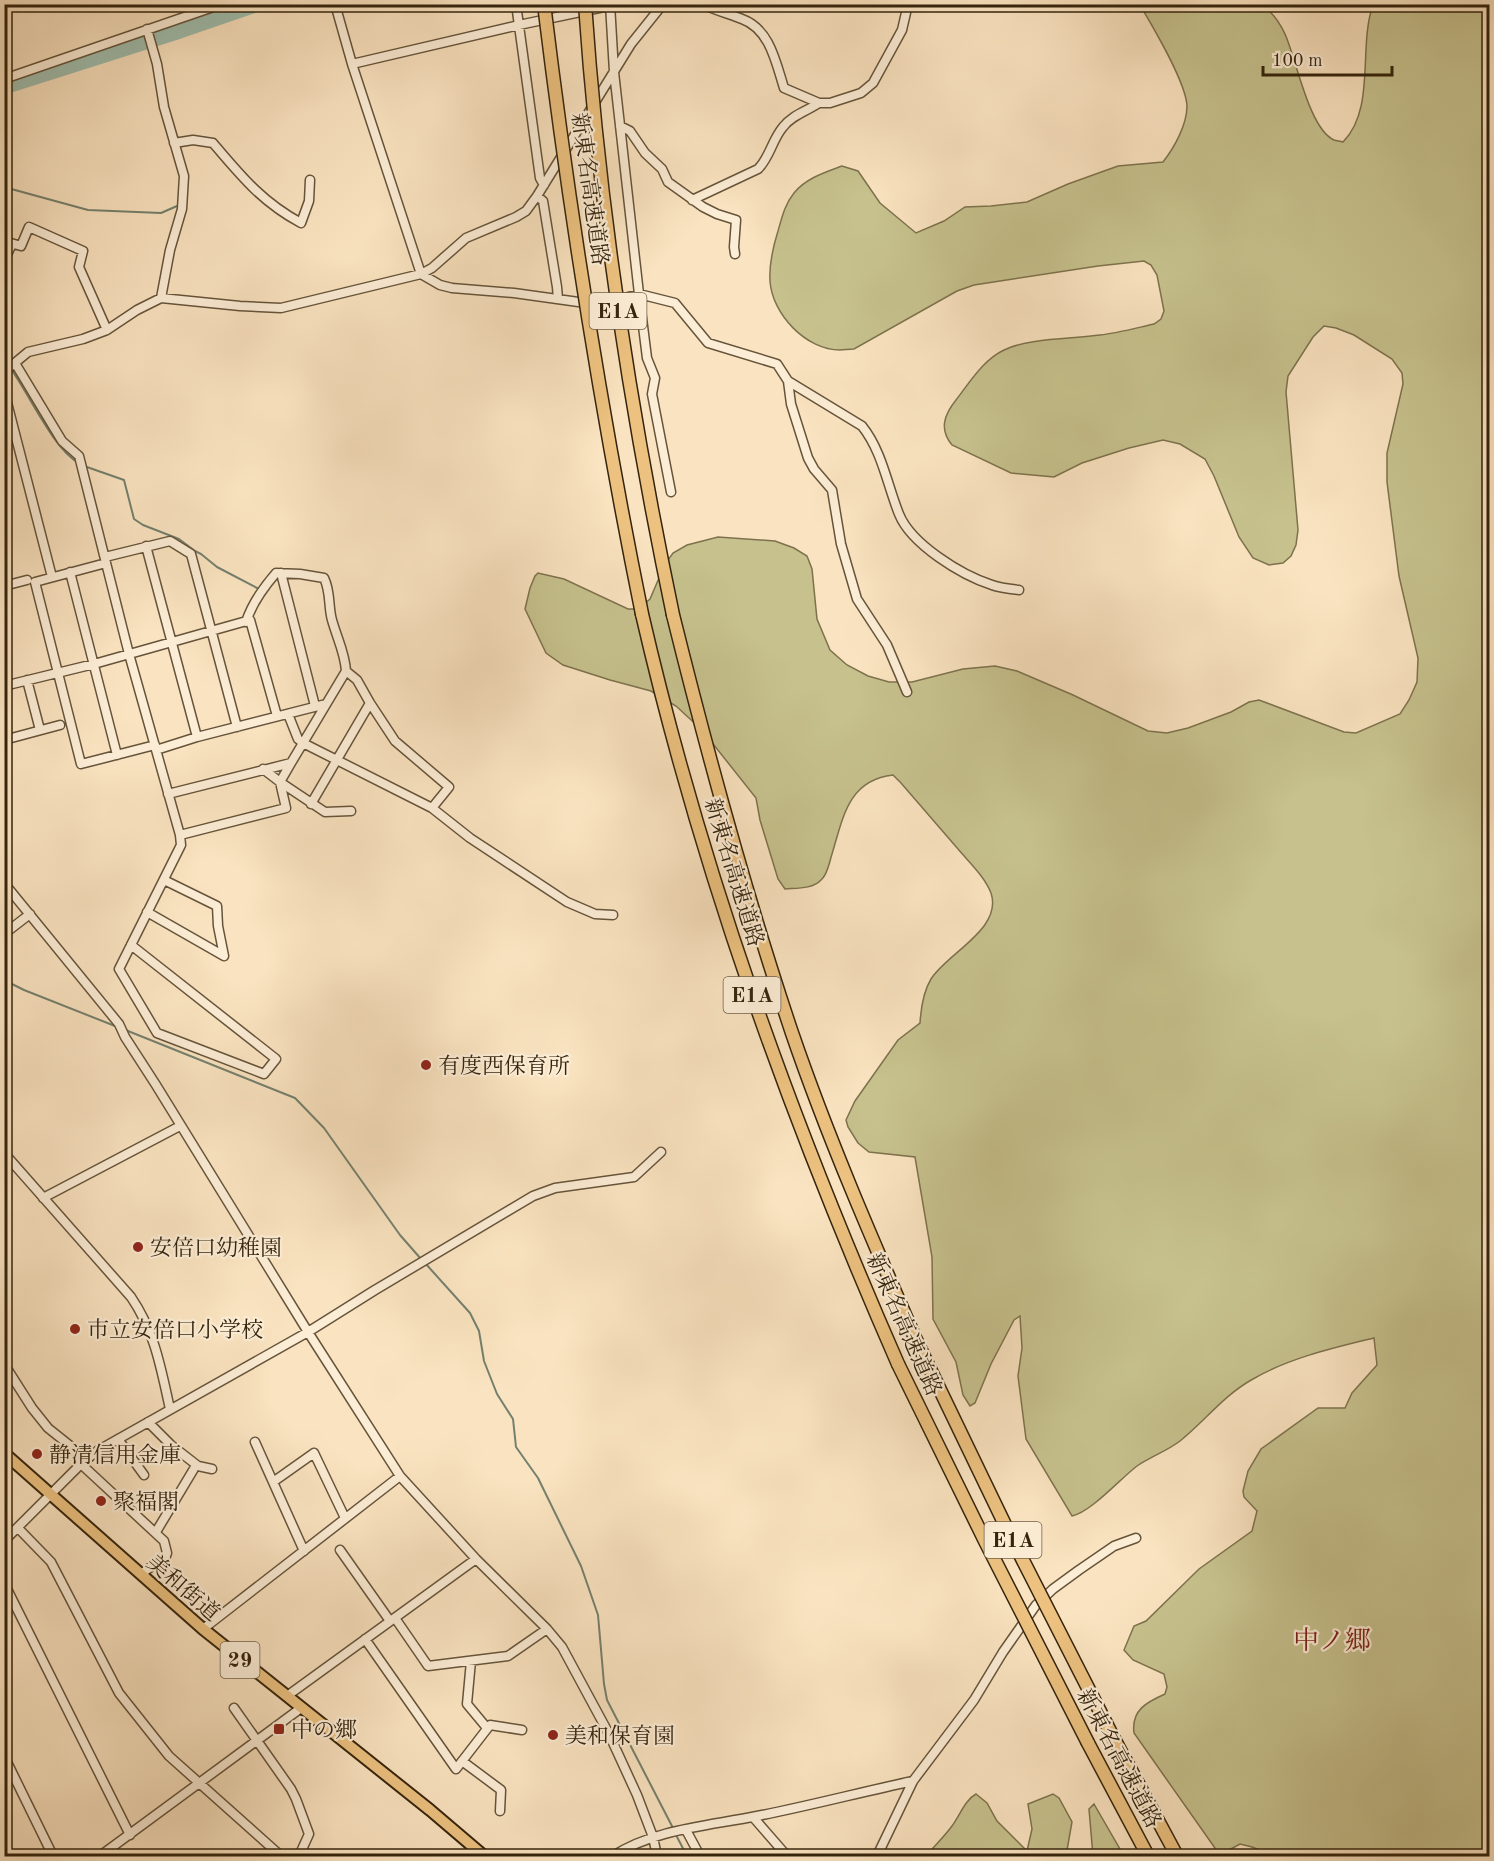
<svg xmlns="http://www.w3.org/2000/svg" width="1494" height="1861" viewBox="0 0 1494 1861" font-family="'Old Standard TT','Noto Serif JP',serif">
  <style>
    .green { fill: #c6c18d; stroke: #7d724d; stroke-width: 1.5 }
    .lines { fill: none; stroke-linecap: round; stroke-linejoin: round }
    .stream { stroke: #74806e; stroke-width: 2 }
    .river { stroke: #9fbeae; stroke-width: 15 }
    .minor-casing { stroke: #66543a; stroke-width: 11 }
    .major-casing { stroke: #34240d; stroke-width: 14 }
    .highway-casing { stroke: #34240d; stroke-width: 15 }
    .minor { stroke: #fcedd6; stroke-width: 8 }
    .major { stroke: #edc280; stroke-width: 10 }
    .highway { stroke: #edc280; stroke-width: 12 }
    .highway-bridge-casing { stroke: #34240d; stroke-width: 15; stroke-linecap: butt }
    .highway-bridge { stroke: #edc280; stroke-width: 12 }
    .poi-dot { fill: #8f2418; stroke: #fcedd6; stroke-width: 2 }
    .labels { text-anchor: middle; stroke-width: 4.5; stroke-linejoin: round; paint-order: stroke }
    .shield { fill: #fcedd6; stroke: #706049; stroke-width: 1.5 }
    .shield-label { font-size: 21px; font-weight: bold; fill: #34240d }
    .street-label { font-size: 22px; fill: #34240d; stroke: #fcedd6 }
    .poi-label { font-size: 22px; fill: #34240d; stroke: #fcedd6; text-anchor: start }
    .quarter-label { font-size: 26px; fill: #7a1f14; stroke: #fcedd6 }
  </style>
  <rect width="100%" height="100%" fill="#fae3c0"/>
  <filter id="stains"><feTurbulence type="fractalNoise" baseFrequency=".00333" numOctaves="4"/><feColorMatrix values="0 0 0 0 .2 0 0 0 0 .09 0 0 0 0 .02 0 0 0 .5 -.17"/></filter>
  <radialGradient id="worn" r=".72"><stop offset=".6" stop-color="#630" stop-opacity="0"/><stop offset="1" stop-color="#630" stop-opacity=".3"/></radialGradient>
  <path class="green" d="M 1140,5 L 1262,5 C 1272,12 1280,23 1285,34 C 1296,58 1309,129 1334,140 C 1337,141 1340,141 1343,142 C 1376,109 1358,46 1373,5 L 1489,5 L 1489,1856 L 1275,1856 L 1252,1847 L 1240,1844 L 1229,1850 L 1217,1851 L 1134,1733 C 1131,1710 1147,1702 1165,1694 L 1167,1687 L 1164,1674 L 1133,1660 L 1124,1650 L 1134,1626 L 1146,1621 L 1199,1569 L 1252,1531 L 1257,1511 L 1244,1497 L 1243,1491 L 1248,1471 L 1261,1449 L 1318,1408 L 1345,1408 L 1352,1393 L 1377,1365 L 1374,1338 C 1333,1348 1289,1358 1253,1379 C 1224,1395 1205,1421 1180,1441 C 1167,1451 1150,1457 1137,1466 C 1120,1479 1091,1512 1072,1516 L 1026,1439 L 1018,1376 L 1022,1348 L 1020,1316 L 1014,1320 L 991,1364 L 975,1403 L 970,1406 L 963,1395 L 956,1362 L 933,1319 L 932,1257 L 915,1157 L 869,1152 L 858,1143 L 848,1127 L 846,1120 L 855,1101 L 898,1040 L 920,1023 C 921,1007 923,992 931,979 C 947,953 1003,929 991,893 C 985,877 969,862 958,849 C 939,827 920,805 901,783 L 893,775 C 848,780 843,818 832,854 C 829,863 828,874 821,880 C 813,889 797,888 785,889 L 778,879 L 760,820 L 756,798 L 702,730 L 676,706 L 651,691 L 610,680 L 563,665 L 546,653 L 525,609 L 530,588 L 535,576 L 538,573 L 564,579 L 628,609 L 638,609 L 650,599 L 665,564 L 673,553 L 687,545 L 718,537 L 775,541 L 794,548 L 807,556 L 812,569 L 817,619 L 830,650 L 847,665 L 868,676 L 889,682 L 912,682 L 963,669 L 995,666 L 1017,671 L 1073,695 L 1148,731 L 1167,733 L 1188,728 L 1231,712 L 1249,702 L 1259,700 L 1344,732 L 1356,733 L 1400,714 L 1409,700 L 1417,682 L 1418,658 L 1399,576 L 1387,482 L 1387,453 L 1403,384 L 1402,373 L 1392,359 L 1354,335 L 1336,328 L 1324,326 L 1313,337 L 1288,376 L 1286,392 L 1298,530 L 1296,545 L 1291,556 L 1283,563 L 1269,565 L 1253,558 L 1239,537 L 1214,476 L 1205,459 L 1180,444 L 1163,440 L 1129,448 L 1082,463 L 1054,477 L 1011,473 L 952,445 C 939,429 944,415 956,400 C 970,382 983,360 1004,350 C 1028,338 1072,339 1100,335 C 1118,333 1136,328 1154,324 L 1161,319 L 1164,311 L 1157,275 L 1151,265 L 1144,261 L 1098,266 L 974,285 L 957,291 L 854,349 C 849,349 844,350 840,350 C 806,350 772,314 770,281 C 769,264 773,247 778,231 C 782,217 785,204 794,193 C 806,178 826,172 842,166 L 858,171 L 880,203 L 916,233 L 944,221 L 965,207 L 991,206 L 1027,202 L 1068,184 L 1118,166 L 1163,162 C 1174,148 1187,125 1187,106 C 1186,82 1153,27 1140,5 Z
    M 976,1794 L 987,1803 L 997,1821 L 1027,1851 L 1032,1829 L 1028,1804 L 1053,1794 L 1059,1798 L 1072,1822 L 1066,1856 L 926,1856 C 935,1845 944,1837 952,1826 C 960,1815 965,1800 976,1794 Z
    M 1094,1804 L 1124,1856 L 1093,1856 L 1089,1809 Z"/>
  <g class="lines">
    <path class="stream" d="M 4,187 L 88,210 L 161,213 L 177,206
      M 11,369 C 29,394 54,450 79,463
      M 84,466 L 124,480 L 134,519 L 143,525 L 179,539 L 195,551 L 201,554 L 217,567 L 257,588
      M 4,980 L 24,990 L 115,1026
      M 123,1029 L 295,1098 L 324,1128 L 400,1235 L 421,1259
      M 425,1263 L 470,1313 L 479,1331 L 484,1361 L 497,1394 L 513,1419 L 516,1447 L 538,1478 L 581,1566 L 598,1615 L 604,1684 L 607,1700 L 674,1830
      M 676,1835 L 687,1856"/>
    <path class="river" d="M 4,87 L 180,31 L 258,4"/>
    <g class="minor-casing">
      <path id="minor" d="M 335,4 L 352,64 L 421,274 L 440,285 L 452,288 L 514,293 L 600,305 L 639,294 L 675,303 L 708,343 L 777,364 L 788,381 L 862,426 C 882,451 887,484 899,514 C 911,544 961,575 992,585 C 1000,588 1010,589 1019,590
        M 516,4 L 540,178 L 544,185
        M 610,4 L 614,72 L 639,294 L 647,358 L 655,378 L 652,394 L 671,492
        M 702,4 C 715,10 729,14 742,19 C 770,29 776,63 784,88 L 819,103 L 830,103 L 861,93 L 873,83 L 902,30 L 908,4
        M 147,29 L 157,64 L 164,107 L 184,176 L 182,209 L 170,250 L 161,298
        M 352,64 L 519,25 L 618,4
        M 4,79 L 222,4
        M 620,126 L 630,131 L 645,153 L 662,169 L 668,182 L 703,207 L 717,214 L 736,220 L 734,247 L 735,254
        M 174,143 L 193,140 L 213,143 C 241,176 262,202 301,223 L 309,201 L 310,180
        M 537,196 L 543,201 L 557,287 L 558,299
        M 692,200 L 758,169 C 770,157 772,140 783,127 C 792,115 807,111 819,103
        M 4,241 L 21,246 L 29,227 L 83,251 L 79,267 L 107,330
        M 4,261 L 12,244
        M 15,363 L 62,441 L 79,456 L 129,654 L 180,835 L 181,845 L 119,969 L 157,1033 L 264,1074 L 276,1059 L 131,945
        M 4,372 L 28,352 L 83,339 L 107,330 L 137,310 L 161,298 L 240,306 L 281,308 L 421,274 L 432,268 L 466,238 L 516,217 L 526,211 L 537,196 L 631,44 L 663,4
        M 788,381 L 791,404 L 808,458 L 814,469 L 832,490 L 841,544 L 857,599 L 887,645 L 907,692
        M 4,391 L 52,577
        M 146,546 L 197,737
        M 105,557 L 170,541 L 191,554 L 237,727
        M 106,563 L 35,582 L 81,764 L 155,745
        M 70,572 L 117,755
        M 281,573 L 315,706
        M 4,586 L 27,580
        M 346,671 L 357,680 L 370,703 L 395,741 L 449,787 L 432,808
        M 27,680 L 40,730
        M 4,686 L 94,664 L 250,620 L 277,716
        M 288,714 L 298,739 L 303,743 L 432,808 L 470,838 L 567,902 L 595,914 L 613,915
        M 4,740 L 60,725
        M 156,750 L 197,737 L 326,704
        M 263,769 L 280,782 L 325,812 L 351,811
        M 168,794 L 291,763 L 346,671 C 345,653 337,638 332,620 C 328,606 331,592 324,578 L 300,574 L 276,573 C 263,588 252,603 246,622
        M 311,804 L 370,703
        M 180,835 L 286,808 L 280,782 L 291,763
        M 4,883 L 119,1024 L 125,1037 L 156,1085 L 308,1332 L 400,1476 L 476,1559 L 547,1629 L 562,1647 L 609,1734 L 637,1795 L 653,1837 L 657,1856
        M 147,912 L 224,956 L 218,926 L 217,906 L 164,880
        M 4,934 L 30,914
        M 4,1153 L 131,1297 C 155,1332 161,1369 170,1409
        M 43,1198 L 180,1126
        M 4,1364 L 32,1408 L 48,1428 L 73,1448 L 81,1464 L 164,1541 L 167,1553 L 166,1556 L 141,1574
        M 148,1422 L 171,1445 L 198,1466
        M 118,1439 L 144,1475
        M 255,1442 L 304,1551
        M 273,1482 L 314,1453 L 345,1518
        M 18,1528 L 51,1562 L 119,1693 L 169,1756 L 281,1856
        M 156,1532 L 195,1467 L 198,1466 L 212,1469
        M 4,1541 L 81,1464 L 97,1451 L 308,1332 L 375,1290 L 533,1196 L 555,1188 L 634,1177 L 661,1152
        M 340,1550 L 390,1621
        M 4,1583 L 130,1835
        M 395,1618 L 428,1666 L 508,1656 L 547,1629
        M 203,1629 L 400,1476
        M 365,1639 L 456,1769 L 490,1725 L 522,1730
        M 471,1661 L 467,1704 L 487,1728
        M 287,1696 L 476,1559
        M 234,1708 L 291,1789 L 296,1799 L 309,1834 L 299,1856
        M 4,1756 L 53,1856
        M 462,1761 L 501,1790 L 500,1811
        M 753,1817 L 787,1856
        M 686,1830 L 700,1856
        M 100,1856 L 301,1708
        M 613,1856 C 655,1829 708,1826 757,1816 C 809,1806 861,1792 913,1781
        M 877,1856 L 913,1781 L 974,1700 L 1003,1652 L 1036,1605 L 1053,1589 L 1079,1570 L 1114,1546 L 1136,1538"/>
    </g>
    <g class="major-casing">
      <path id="major" d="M 4,1453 L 203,1629 L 430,1810 L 484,1856"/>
    </g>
    <g class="highway-casing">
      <path id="highway" d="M 642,614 C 702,874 791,1120 898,1364
        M 673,615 C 708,756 746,896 792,1033 C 828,1138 872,1239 916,1340
        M 1113,1737 L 1177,1856
        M 1088,1743 L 1148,1856"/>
    </g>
    <use href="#minor" class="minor"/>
    <use href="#major" class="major"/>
    <use href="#highway" class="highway"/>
    <g class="highway-bridge-casing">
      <path id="highway-bridge" d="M 544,4 C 569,209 601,412 642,614
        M 585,4 C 599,210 631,414 673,615
        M 916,1340 L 1008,1531 L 1113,1737
        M 898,1364 L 985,1541 L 1088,1743"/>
    </g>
    <use href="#highway-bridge" class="highway-bridge"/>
  </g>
  <g class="poi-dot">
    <circle cx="426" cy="1065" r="6"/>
    <circle cx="138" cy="1247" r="6"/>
    <circle cx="75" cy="1329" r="6"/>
    <circle cx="37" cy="1454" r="6"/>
    <circle cx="101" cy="1501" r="6"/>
    <rect x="273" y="1723" width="12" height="12" rx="3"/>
    <circle cx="553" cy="1735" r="6"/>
  </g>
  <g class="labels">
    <g class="shield">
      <rect x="589.5" y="293" width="57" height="36" rx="4.5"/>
      <rect x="723.5" y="977" width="57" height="36" rx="4.5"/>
      <rect x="984.5" y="1522" width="57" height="36" rx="4.5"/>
      <rect x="220.5" y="1642" width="39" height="36" rx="4.5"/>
    </g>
    <g class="shield-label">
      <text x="618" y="318">E1A</text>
      <text x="752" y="1002">E1A</text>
      <text x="1013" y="1547">E1A</text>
      <text x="240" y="1667">29</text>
    </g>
    <g class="street-label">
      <text transform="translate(591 189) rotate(82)" y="8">新東名高速道路</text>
      <text transform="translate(735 872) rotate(73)" y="8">新東名高速道路</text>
      <text transform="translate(905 1324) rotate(66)" y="8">新東名高速道路</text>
      <text transform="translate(184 1587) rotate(41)" y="8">美和街道</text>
      <text transform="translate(1120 1758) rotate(62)" y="8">新東名高速道路</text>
    </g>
    <g class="poi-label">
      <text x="438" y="1073">有度西保育所</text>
      <text x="150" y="1255">安倍口幼稚園</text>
      <text x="87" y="1337">市立安倍口小学校</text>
      <text x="49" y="1462">静清信用金庫</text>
      <text x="113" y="1509">聚福閣</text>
      <text x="291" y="1737">中の郷</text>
      <text x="565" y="1743">美和保育園</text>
    </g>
    <g class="quarter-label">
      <text x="1332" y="1649">中ノ郷</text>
    </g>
  </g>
  <rect width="1494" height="1861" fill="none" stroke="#fae3c0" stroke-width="24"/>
  <rect x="6" y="6" width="1482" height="1849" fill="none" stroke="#34240d" stroke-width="3"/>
  <rect x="12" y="12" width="1470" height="1837" fill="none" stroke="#34240d" stroke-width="1.5"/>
  <path d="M1263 66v9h129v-9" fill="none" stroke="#34240d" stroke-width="3"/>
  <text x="1272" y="66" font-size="18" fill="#34240d" stroke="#fcedd6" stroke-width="4.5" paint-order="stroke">100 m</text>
  <rect width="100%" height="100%" filter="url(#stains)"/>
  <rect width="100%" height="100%" fill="url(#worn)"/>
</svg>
